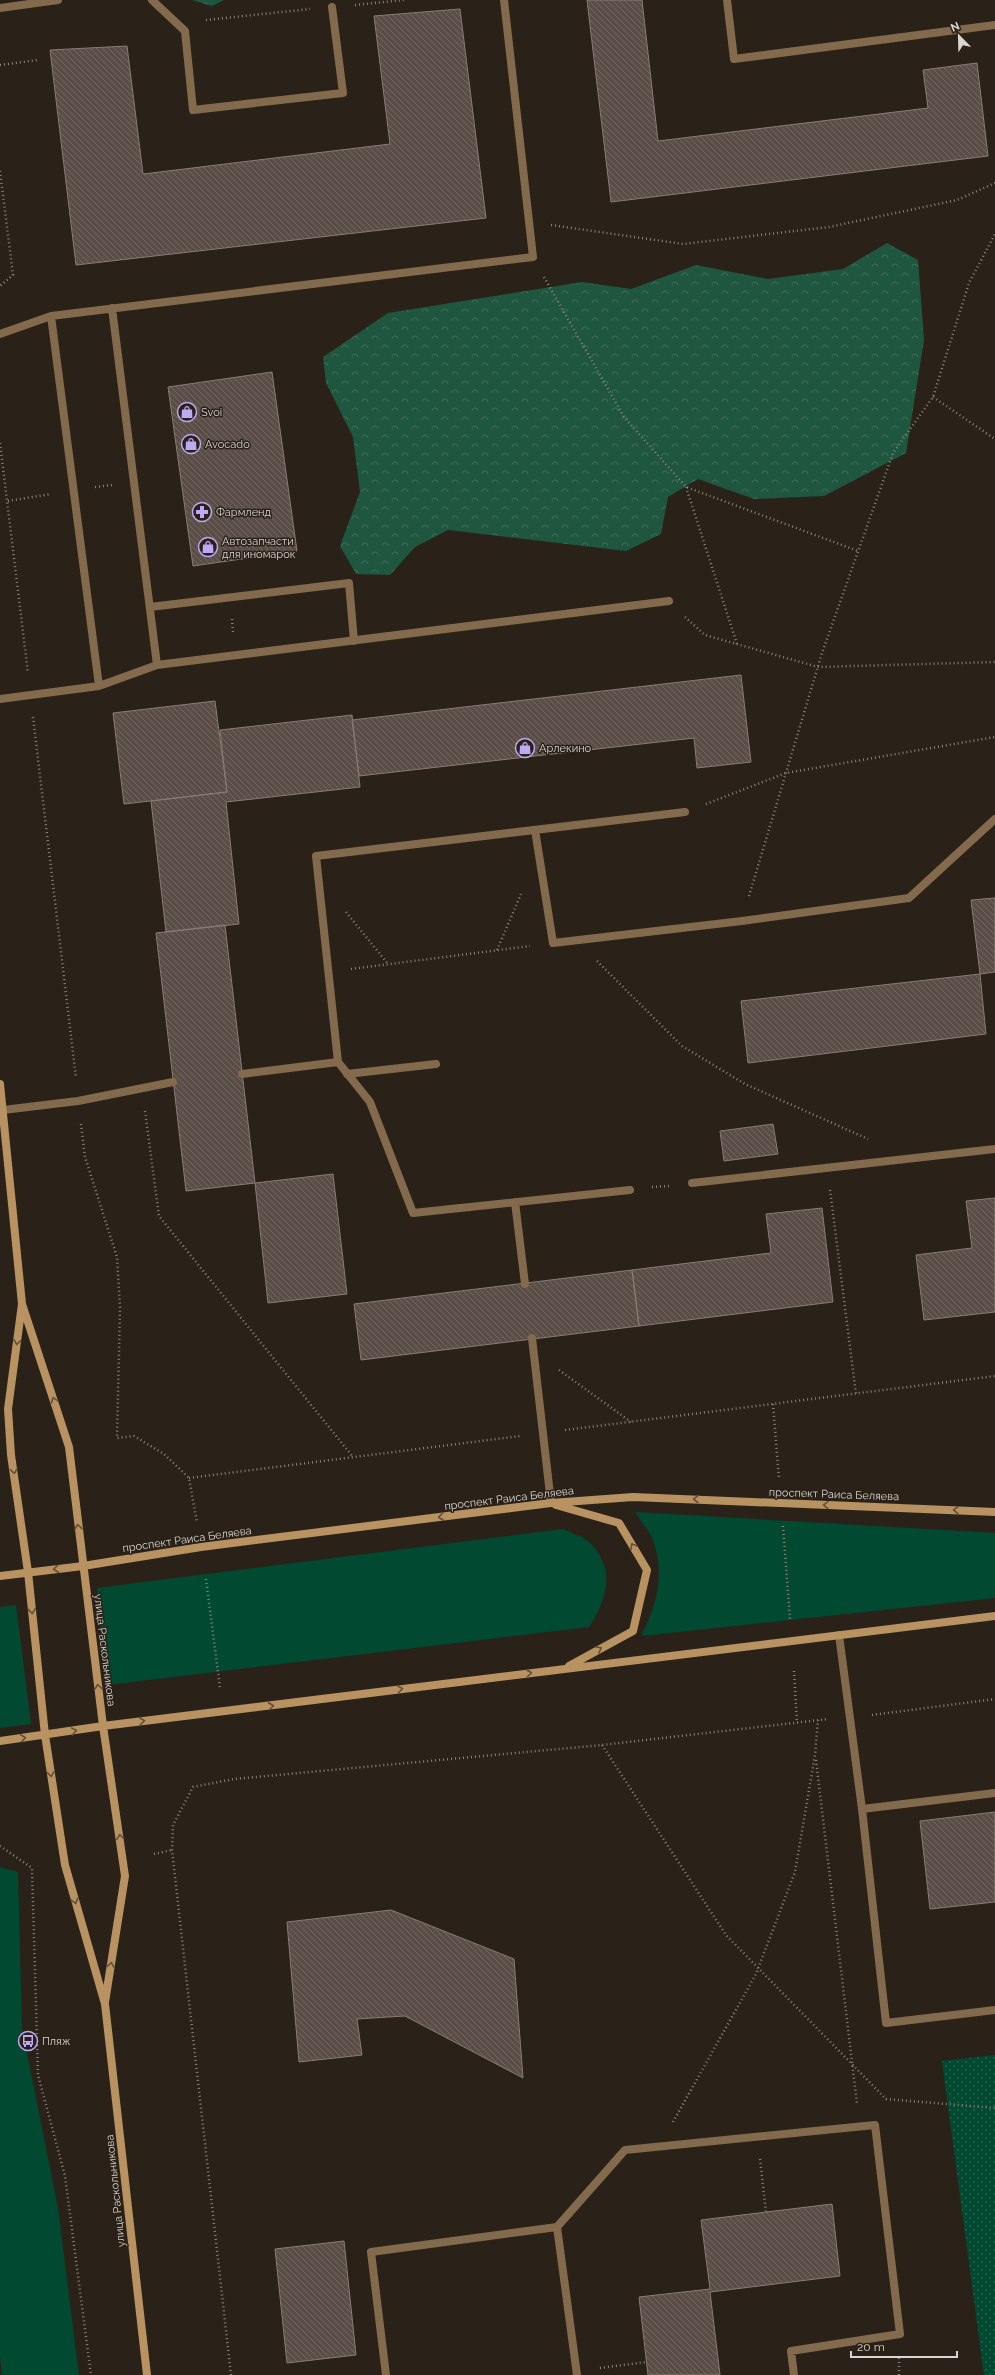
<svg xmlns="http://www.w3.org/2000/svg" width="995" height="2375" viewBox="0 0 995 2375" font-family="Raleway,sans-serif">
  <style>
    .green { fill: #014a31 }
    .forest { fill: url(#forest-crowns) }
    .park { fill: url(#park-dots) }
    .building { fill: url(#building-back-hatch); stroke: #897c74 }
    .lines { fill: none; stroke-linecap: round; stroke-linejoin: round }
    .path { stroke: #8a837b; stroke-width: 2.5; stroke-dasharray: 1 3; stroke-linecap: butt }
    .lane { stroke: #836a4c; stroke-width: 8 }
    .secondary { stroke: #b99261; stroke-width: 8 }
    .oneway { stroke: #634f36 }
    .labels { text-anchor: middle; stroke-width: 3; stroke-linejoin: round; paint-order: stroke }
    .poi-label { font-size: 11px; fill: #dad5ce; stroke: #2a2219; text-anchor: start }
    .street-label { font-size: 11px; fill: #dad5ce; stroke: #2a2219 }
  </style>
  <defs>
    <pattern id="forest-crowns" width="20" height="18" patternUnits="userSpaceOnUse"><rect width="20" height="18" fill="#1f563f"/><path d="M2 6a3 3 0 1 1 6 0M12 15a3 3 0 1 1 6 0" fill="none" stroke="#3f6d5a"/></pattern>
    <pattern id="park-dots" width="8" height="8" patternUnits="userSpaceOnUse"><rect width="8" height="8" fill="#014a31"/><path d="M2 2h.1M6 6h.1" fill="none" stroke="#25634e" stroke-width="1.8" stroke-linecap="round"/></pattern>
    <pattern id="building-back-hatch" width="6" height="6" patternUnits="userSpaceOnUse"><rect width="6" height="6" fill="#5b4e47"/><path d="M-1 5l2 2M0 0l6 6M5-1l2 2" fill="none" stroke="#726760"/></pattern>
  </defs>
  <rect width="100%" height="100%" fill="#2a2219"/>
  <path class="green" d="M 635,1512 L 995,1533 L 995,1598 L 641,1636 C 657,1605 666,1572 652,1538 C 648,1529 640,1520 635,1512 Z
    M 563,1529 C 571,1533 582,1536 588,1541 C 616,1567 608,1599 589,1627 L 107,1685 L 97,1588 Z
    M 16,1605 L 31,1724 L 0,1728 L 0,1607 Z
    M 0,1867 L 18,1872 L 22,2028 L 58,2208 L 79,2375 L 2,2375 L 0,2357 Z"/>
  <path class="forest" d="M 192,0 L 224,0 L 212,6 Z
    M 887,243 L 918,260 L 924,340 L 906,453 L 824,496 L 754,499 L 698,479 L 668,497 L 661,534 L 626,551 L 448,530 L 415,547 L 390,575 L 356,574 L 340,546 L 360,492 L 353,437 L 326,383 L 323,357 L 388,313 L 582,282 L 631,289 L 696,265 L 768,279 L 843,269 Z"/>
  <path class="park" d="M 995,2055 L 995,2375 L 984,2375 L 942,2061 Z"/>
  <path class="building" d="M 587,0 L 642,0 L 658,141 L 928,108 L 923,70 L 977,63 L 988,156 L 611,202 Z
    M 460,9 L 486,218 L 76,265 L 50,50 L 127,46 L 143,174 L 390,144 L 374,16 Z
    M 272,372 L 297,551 L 193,566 L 168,387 Z
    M 741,675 L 751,762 L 697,768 L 694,738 L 359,776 L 352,720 Z
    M 215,701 L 227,792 L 124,804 L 113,713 Z
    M 352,715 L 360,787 L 226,802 L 239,924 L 166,932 L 151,801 L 227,792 L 220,730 Z
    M 995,898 L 995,972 L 980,974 L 971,900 Z
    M 225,925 L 255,1183 L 186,1191 L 156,933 Z
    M 980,974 L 986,1034 L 748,1063 L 741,1001 Z
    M 773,1124 L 778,1154 L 724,1161 L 720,1131 Z
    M 333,1174 L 347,1294 L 268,1303 L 255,1183 Z
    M 995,1198 L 995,1312 L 924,1320 L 916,1255 L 972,1248 L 966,1201 Z
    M 822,1208 L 833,1302 L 639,1326 L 632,1270 L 771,1253 L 766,1214 Z
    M 632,1270 L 639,1326 L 361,1360 L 354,1304 Z
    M 995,1812 L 995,1902 L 930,1909 L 920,1821 Z
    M 391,1910 L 514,1959 L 523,2078 L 405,2016 L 357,2019 L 362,2055 L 299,2062 L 287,1922 Z
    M 832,2204 L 840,2276 L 710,2292 L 720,2375 L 648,2375 L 639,2297 L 710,2289 L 701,2220 Z
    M 344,2241 L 356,2355 L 287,2363 L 275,2249 Z"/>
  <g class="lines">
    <path class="path" d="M 355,5 L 404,0
      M 206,20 L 310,9
      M 0,65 L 38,60
      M 0,171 L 13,275 L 0,286
      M 551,225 L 683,244 L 829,227 L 957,200 L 995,183
      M 544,277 L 624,417 L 686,487 L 858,551
      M 933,397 L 995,439
      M 0,443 L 28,673
      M 95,487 L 112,485
      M 686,487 L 737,644
      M 8,501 L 51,494
      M 685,617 L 705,635 L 818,667 L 995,662
      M 232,619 L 233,632
      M 33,717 L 76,1078
      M 706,804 L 786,773 L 995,737
      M 749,896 L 822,653 L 893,453 L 933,397 L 969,283 L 995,234
      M 346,912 L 388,964
      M 497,950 L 521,894
      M 597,961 L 682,1046 L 745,1084 L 868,1139
      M 351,969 L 530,946
      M 145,1111 L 159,1216 L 353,1457
      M 81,1124 L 85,1157 L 117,1257 L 120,1307 L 117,1438 L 134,1436 L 164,1454 L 189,1478 L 197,1523
      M 652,1187 L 669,1186
      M 830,1190 L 856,1394
      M 559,1370 L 631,1422
      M 773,1404 L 779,1479
      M 565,1430 L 995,1376
      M 189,1478 L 520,1436
      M 783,1526 L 790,1619
      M 206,1579 L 220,1688
      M 794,1671 L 797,1723
      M 872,1715 L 995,1699
      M 602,1745 L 726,1935 L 886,2099 L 995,2108
      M 816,1760 L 857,2104
      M 0,1846 L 32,1868 L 38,2075 L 65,2176 L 91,2375
      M 154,1854 L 172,1850
      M 673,2122 L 756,1974 L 795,1872 L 815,1755 L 818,1720
      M 760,2159 L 766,2212
      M 600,2368 L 647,2362
      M 231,2375 L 172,1850 L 173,1825 L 193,1787 L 234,1779 L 602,1745 L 828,1719
      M 899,2375 L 899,2358"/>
    <path class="lane" d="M 152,0 L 185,31 L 193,110 L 343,93 L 332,7
      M 727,0 L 734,59 L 995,25
      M 0,8 L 58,0
      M 112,308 L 157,665
      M 51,316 L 99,686
      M 0,334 L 51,316 L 533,257 L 504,0
      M 150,607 L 349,583 L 354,641
      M 0,699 L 99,686 L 157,665 L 669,601
      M 535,830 L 553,943 L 742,921 L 909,898 L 995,819
      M 242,1074 L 338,1062
      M 347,1074 L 436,1064
      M 3,1110 L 78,1101 L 173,1082
      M 692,1183 L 995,1149
      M 630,1190 L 413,1213 L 370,1102 L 338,1062 L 316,856 L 685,812
      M 515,1202 L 525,1284
      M 532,1338 L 551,1503
      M 839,1635 L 862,1809
      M 995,1793 L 862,1809 L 886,2023 L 995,2010
      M 386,2375 L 371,2252 L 557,2227
      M 577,2375 L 557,2227 L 625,2150 L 875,2125 L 900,2334 L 791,2351 L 794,2375"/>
    <path class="secondary" d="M 0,1084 L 22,1304 L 69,1447 L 103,1726 L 125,1876 L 105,2002
      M 22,1304 L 8,1409 L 11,1455 L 28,1572 L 45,1735 L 65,1865 L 105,2004 L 147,2375
      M 556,1505 L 619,1523 L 647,1570 L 633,1631 L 569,1666
      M 0,1576 L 83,1566 L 201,1547 L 551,1503 L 633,1497 L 995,1512
      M 0,1741 L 103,1726 L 995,1616"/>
  </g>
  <defs><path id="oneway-chevron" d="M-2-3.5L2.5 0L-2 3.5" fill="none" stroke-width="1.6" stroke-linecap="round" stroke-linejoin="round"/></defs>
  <g class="oneway">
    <use href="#oneway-chevron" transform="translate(17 1342) rotate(98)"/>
    <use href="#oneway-chevron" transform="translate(54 1400) rotate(-108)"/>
    <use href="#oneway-chevron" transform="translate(14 1471) rotate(82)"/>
    <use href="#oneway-chevron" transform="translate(696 1499) rotate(-178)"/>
    <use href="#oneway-chevron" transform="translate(826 1505) rotate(-178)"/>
    <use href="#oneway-chevron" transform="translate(956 1510) rotate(-178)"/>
    <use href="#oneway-chevron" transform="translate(441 1517) rotate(173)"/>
    <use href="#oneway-chevron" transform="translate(78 1527) rotate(-97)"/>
    <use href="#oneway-chevron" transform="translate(633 1546) rotate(-121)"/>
    <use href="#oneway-chevron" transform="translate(56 1569) rotate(174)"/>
    <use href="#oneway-chevron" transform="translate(32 1611) rotate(84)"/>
    <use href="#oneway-chevron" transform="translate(599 1649) rotate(-28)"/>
    <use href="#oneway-chevron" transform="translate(529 1673) rotate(-7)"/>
    <use href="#oneway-chevron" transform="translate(98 1687) rotate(-97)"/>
    <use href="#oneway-chevron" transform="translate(400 1689) rotate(-7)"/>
    <use href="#oneway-chevron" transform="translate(271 1706) rotate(-7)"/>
    <use href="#oneway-chevron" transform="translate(142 1721) rotate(-6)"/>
    <use href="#oneway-chevron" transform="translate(74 1731) rotate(-10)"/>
    <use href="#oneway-chevron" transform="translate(23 1738) rotate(-8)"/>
    <use href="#oneway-chevron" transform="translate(51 1774) rotate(81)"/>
    <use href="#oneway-chevron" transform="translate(120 1837) rotate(-98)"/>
    <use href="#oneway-chevron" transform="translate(75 1901) rotate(74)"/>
    <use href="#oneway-chevron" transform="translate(111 1965) rotate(-81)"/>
  </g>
  <defs>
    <g id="shop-ring" transform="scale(1)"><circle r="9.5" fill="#2a2219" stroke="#bea9f4" stroke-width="1.5"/><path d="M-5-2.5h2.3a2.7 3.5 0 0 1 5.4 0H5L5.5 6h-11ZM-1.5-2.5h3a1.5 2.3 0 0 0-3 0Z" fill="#bea9f4"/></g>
    <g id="pharmacy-ring" transform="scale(1)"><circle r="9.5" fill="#2a2219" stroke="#bea9f4" stroke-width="1.5"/><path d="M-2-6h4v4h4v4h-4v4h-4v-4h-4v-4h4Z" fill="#bea9f4"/></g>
    <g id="bus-ring" transform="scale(1)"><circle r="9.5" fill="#2a2219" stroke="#bea9f4" stroke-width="1.5"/><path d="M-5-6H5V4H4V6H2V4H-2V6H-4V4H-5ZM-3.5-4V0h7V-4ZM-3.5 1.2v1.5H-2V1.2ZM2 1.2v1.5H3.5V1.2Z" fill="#bea9f4"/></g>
  </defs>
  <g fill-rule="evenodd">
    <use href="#shop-ring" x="187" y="412"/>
    <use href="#shop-ring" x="191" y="444"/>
    <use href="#pharmacy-ring" x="202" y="512"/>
    <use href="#shop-ring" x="208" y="547"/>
    <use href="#shop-ring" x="525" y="748"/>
    <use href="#bus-ring" x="28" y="2041"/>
  </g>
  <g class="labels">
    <g class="poi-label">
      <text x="201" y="416">Svoi</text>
      <text x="205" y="448">Avocado</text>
      <text x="216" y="516">Фармленд</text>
      <text x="222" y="545">Автозапчасти<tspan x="222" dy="13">для иномарок</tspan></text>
      <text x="539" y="752">Арлекино</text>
      <text x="42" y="2045">Пляж</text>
    </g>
    <g class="street-label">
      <text transform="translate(834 1494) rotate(2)" y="4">проспект Раиса Беляева</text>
      <text transform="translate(509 1498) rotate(-7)" y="4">проспект Раиса Беляева</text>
      <text transform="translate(187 1539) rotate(-8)" y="4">проспект Раиса Беляева</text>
      <text transform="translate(105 1650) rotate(83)" y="4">улица Раскольникова</text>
      <text transform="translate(115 2191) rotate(-96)" y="4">улица Раскольникова</text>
    </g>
  </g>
  <g transform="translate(959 36) rotate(337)" stroke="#2a2219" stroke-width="3" paint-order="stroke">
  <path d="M0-3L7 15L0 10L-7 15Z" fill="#dad5ce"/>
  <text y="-6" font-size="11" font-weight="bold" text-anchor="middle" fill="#dad5ce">N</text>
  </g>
  <path d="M851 2351v6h106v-6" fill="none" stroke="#dad5ce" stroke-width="2"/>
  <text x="857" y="2351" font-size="12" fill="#dad5ce" stroke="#2a2219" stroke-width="3" paint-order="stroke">20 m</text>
</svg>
